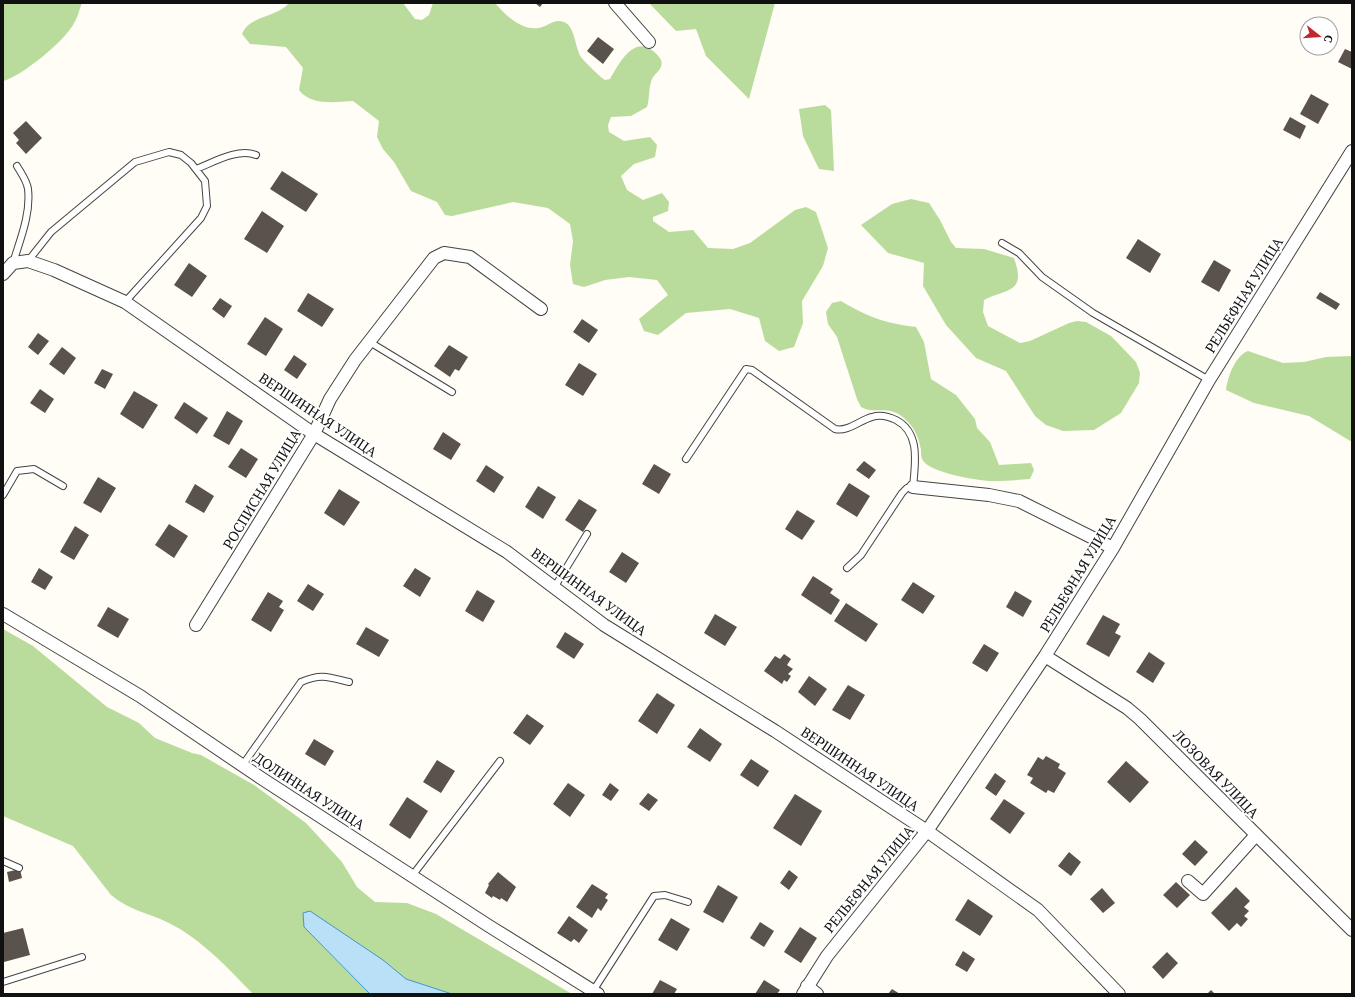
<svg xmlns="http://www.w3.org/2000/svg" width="1355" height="997" viewBox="0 0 1355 997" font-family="'PT Serif',serif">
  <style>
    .forest { fill: #b9dc9c }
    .water { fill: #b9e0f7; stroke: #3f96cf }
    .building { fill: #5a524d }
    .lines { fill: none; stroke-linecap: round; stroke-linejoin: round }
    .lane-casing { stroke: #444; stroke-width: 8 }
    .street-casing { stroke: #444; stroke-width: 14 }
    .lane { stroke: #fff; stroke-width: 6 }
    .street { stroke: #fff; stroke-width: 12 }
    .labels { text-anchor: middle; stroke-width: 4; stroke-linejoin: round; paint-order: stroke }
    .street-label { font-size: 14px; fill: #111; stroke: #fff }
  </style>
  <rect width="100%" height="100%" fill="#fffdf5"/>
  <path class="forest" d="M 3,3 L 82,3 C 79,10 78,17 74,23 C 66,40 21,77 3,81 Z
    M 289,3 L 403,3 L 415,19 L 422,20 L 429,15 L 433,3 L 495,3 C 504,14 522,31 538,28 C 548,27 553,18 564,22 C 575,26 575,48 581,57 C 583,60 602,79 605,80 L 610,79 C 617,67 632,37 650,49 C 654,51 659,56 661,60 C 664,69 655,73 652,79 C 648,89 650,98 647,107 L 631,116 L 611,117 L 608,125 L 609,132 L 624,141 L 650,137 L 657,145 L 655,157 L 634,164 L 621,176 L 627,190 L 643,200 L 662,193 L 669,202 L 668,211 L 653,217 L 653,221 L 669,232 L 693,230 L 708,248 L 733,249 L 750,243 L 795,210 L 806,207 L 816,212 L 828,248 L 823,266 L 802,301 L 803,323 L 794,347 L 779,351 L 765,341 L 759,318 L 730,309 L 686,313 L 658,335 L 644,331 L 639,319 L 668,295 L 657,280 L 629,277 L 605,280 L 584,287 L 573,284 L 570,265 L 573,241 L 570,224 L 548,208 L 513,202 L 452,216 L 445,215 L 437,202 L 411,191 L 394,162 L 383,149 L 377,137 L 379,121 L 353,101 C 335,102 311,106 299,90 L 303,68 L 286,47 L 250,44 L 242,34 C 249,15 277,18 289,3 Z
    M 649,3 L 775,3 L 749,99 L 706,56 L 696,29 L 676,31 Z
    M 825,105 L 831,110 L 834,171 L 819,169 L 803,136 L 799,109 Z
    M 911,199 L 929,203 L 940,220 L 951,242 L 956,248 L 984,249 L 1014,258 C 1027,294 1006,288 984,300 L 983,312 L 988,326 L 1020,343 L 1030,341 L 1069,323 L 1077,321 L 1086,322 L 1111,336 L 1136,362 L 1140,373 L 1139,383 L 1121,413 L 1094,430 L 1063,431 L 1046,425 L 1035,416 L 1006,371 L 976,358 L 946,325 L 923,286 L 924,263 L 888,253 L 861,225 L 892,204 Z
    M 841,301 C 868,317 884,323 916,327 L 924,342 L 931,379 L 956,395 L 975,419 L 977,428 L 990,442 L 999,465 L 1031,463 L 1034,470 L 1030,479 C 1018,480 1005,481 993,481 C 979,481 928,473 922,459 C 921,457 921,453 921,450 C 919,438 914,426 904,418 C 888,404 874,415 861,407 L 857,399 L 837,337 L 828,324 L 826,312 L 832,303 Z
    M 1248,351 L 1283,363 L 1304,362 L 1326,357 L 1352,356 L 1352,442 L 1309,416 L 1254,403 L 1226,390 C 1228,376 1235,356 1248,351 Z
    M 3,629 L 33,646 L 107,707 L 139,723 L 155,738 L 192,753 L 201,755 L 254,785 L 306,823 L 342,862 L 357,887 L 375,902 L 407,903 L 436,914 L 572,994 L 452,994 L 406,979 L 383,960 L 304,927 L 370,994 L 253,994 C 228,968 201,939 169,923 C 149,913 128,910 111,895 L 73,846 L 3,816 Z"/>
  <path class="water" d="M 310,911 L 383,960 L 406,979 L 452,994 L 370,994 L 304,927 L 303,913 Z"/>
  <path class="building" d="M 535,3 L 543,3 L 540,7 Z
    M 598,37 L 614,49 L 603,64 L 587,51 Z
    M 1345,49 L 1352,52 L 1352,69 L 1338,62 Z
    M 1311,94 L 1329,104 L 1318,124 L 1300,114 Z
    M 1290,117 L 1306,126 L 1300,139 L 1283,130 Z
    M 26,121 L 42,138 L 26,154 L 16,143 L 19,140 L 13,133 Z
    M 282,171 L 318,194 L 306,212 L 270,189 Z
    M 262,211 L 284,226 L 267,253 L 244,239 Z
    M 1138,239 L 1161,254 L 1150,273 L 1126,258 Z
    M 1214,260 L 1231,270 L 1219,292 L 1201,282 Z
    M 189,263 L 207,276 L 192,297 L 174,285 Z
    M 1320,292 L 1340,304 L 1336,310 L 1316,298 Z
    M 308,293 L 334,309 L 322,327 L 297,311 Z
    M 220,298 L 232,306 L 224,318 L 212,309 Z
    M 265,317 L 283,329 L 266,356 L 247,344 Z
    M 582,319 L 598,330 L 589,343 L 573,332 Z
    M 38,333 L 49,341 L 38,355 L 28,347 Z
    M 449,345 L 468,357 L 459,371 L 455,369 L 450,377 L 434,366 Z
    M 62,347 L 76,358 L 64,375 L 49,364 Z
    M 294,355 L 307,364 L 297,379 L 284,370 Z
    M 579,363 L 597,374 L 583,396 L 565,385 Z
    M 102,369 L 113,374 L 105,389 L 94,383 Z
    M 40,389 L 54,399 L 45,413 L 30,403 Z
    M 134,391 L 158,405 L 143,429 L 120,414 Z
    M 184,402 L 208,418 L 197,434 L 174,418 Z
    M 227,411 L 243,421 L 229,445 L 213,436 Z
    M 443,432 L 461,444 L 451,460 L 433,449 Z
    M 241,448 L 258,459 L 246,478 L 228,467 Z
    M 864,461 L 876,470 L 869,479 L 856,470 Z
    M 654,464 L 671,474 L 659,494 L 642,484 Z
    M 486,465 L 504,477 L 494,493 L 476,481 Z
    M 98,477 L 116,488 L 101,513 L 83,503 Z
    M 849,483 L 870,496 L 857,517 L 836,504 Z
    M 195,484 L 214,496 L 204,513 L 185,502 Z
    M 538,486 L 556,497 L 543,519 L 525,507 Z
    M 339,489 L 360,502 L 344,526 L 324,513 Z
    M 579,499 L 597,510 L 583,532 L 565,520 Z
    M 797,510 L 815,521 L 802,540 L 785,529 Z
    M 169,524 L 188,536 L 174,558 L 155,545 Z
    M 75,526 L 89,535 L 74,560 L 60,552 Z
    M 622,552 L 639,563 L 626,583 L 609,572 Z
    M 39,568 L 53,577 L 45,590 L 31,582 Z
    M 415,568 L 431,578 L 420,597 L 403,586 Z
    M 813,576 L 833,589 L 830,593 L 840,600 L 831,615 L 801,595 Z
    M 913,582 L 935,596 L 923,614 L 901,600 Z
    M 308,584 L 324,594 L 313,611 L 297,601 Z
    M 477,590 L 495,601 L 483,622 L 465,611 Z
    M 1015,591 L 1032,601 L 1023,617 L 1006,607 Z
    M 268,592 L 283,601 L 279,607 L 284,610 L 271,632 L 251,620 Z
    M 846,603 L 878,624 L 866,642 L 834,621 Z
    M 108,607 L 129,619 L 118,638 L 97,626 Z
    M 715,614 L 737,627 L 725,646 L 704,633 Z
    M 1103,615 L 1120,624 L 1115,633 L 1121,636 L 1109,657 L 1086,644 Z
    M 366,627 L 389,640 L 379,657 L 356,644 Z
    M 565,632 L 584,644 L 574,659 L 556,647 Z
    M 984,644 L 999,653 L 987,672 L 972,663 Z
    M 1149,652 L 1165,663 L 1153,683 L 1136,672 Z
    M 784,654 L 791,659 L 787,665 L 793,669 L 788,674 L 791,676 L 787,682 L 784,680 L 782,684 L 764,671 L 775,656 L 780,659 Z
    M 809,676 L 827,689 L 815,706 L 798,692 Z
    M 848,685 L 865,695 L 850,720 L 832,710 Z
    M 657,693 L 675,705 L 657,734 L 638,721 Z
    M 527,714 L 544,726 L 530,745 L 513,733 Z
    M 700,728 L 722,744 L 710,762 L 687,747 Z
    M 314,739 L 334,751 L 325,766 L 305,754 Z
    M 1046,756 L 1060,764 L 1058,768 L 1066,773 L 1054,793 L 1048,790 L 1046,793 L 1030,783 L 1033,778 L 1027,775 L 1038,757 L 1043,760 Z
    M 751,759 L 769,771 L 758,787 L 740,775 Z
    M 437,760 L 455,771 L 441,793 L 423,782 Z
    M 1126,761 L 1149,782 L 1130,803 L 1107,782 Z
    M 995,773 L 1006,781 L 996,796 L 985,788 Z
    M 568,783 L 585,795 L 570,817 L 553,804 Z
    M 610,783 L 619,790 L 611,801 L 602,795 Z
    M 648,793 L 658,800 L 649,811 L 639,804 Z
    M 795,794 L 822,811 L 801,846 L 773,828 Z
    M 407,797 L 428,811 L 410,839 L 389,825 Z
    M 1004,799 L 1025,813 L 1010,834 L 990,819 Z
    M 1195,840 L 1208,852 L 1195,866 L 1182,854 Z
    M 1069,852 L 1081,862 L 1071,876 L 1058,866 Z
    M 20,869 L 22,878 L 9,882 L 7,872 Z
    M 789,870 L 798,877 L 789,890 L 780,883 Z
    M 498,872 L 516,887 L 507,902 L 501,898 L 500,900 L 493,896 L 492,898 L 485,893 L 489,885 L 488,884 Z
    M 1176,882 L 1190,895 L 1177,908 L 1163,895 Z
    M 592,884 L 608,894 L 605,898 L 608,900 L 601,911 L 598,908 L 592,918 L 576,907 Z
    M 718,885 L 738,897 L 723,923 L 703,912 Z
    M 1236,887 L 1250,901 L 1244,907 L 1249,911 L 1244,916 L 1248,919 L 1241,927 L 1237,923 L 1229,931 L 1211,913 Z
    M 1102,888 L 1115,903 L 1103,913 L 1090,899 Z
    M 968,899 L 993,916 L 980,936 L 955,920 Z
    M 569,916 L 588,930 L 579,943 L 574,939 L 571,942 L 557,933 Z
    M 671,918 L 690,929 L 677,951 L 658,940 Z
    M 760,922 L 774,931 L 764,947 L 750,938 Z
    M 800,927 L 817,938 L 801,963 L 784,952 Z
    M 23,928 L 30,955 L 4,962 L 3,933 Z
    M 963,951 L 975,959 L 967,972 L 955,965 Z
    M 1167,952 L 1178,963 L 1163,979 L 1152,967 Z
    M 660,980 L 677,989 L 674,994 L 652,994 Z
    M 764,980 L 780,990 L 777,994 L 755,994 Z
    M 892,989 L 900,994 L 888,994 Z
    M 1211,990 L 1215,994 L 1207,994 Z"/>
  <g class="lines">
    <g class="lane-casing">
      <path id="lane" d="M 196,169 C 214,162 238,148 256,155
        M 1002,243 L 1019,253 L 1042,277 L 1093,313 L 1209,380
        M 28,261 L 51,232 L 135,162 L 169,152 L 181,155 L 191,163 L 205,181 L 207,206 L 201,218 L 125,302
        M 13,263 C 20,240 31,214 28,189 C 27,181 21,173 17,166
        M 368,341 L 452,392
        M 686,459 L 746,369 L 752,370 L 835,429 C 848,432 860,420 872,417 C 881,414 888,416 896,420 C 921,433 915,464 913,487 L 907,488 L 902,493 L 861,555 L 847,568
        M 3,495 L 17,471 L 34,469 L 63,486
        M 554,588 L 587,534
        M 242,766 L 301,682 C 321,673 329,677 349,682
        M 3,861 L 19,868
        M 412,876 L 500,761
        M 3,982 L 82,957
        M 593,991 L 654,896 L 665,895 L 688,902"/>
    </g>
    <g class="street-casing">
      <path id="street" d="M 615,3 L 649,42
        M 3,274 L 13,263 L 28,261 L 54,270 L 125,302 L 314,434 L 507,552 L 604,625 L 775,731 L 927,831 L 1038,910 L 1119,994
        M 913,487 L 989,495 L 1019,501 L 1113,548
        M 3,614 L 140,696 L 261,778 L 489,926 L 598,994
        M 196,625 L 314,434 L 330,399 L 355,360 L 434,258 L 444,253 L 470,257 L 541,309
        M 1045,656 L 1127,708 L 1140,719 L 1352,930
        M 1188,881 L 1203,894 L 1256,835
        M 807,986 L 817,994
        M 803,994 L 827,956 L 927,831 L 1045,656 L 1113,548 L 1209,380 L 1352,151"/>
    </g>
    <use href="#lane" class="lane"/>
    <use href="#street" class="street"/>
  </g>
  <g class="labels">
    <g class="street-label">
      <text transform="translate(1244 295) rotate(-58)" y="5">РЕЛЬЕФНАЯ УЛИЦА</text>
      <text transform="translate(318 415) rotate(34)" y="5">ВЕРШИННАЯ УЛИЦА</text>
      <text transform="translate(262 489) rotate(-59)" y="5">РОСПИСНАЯ УЛИЦА</text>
      <text transform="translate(1078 574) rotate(-59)" y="5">РЕЛЬЕФНАЯ УЛИЦА</text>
      <text transform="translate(589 592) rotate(36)" y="5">ВЕРШИННАЯ УЛИЦА</text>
      <text transform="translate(860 769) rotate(34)" y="5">ВЕРШИННАЯ УЛИЦА</text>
      <text transform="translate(1216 774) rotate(46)" y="5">ЛОЗОВАЯ УЛИЦА</text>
      <text transform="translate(309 791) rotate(33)" y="5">ДОЛИННАЯ УЛИЦА</text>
      <text transform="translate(869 879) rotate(-51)" y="5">РЕЛЬЕФНАЯ УЛИЦА</text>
    </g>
  </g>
  <rect width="1355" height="997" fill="none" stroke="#111111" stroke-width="8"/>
  <g transform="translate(1319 36) rotate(107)"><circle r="19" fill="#ffffff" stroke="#a0a0a0"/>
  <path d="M0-3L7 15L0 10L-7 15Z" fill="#c4262e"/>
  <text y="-6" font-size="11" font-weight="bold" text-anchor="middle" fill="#111111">С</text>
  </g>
</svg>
